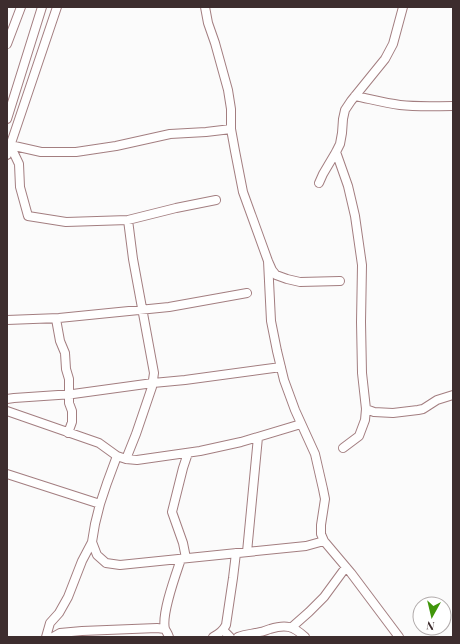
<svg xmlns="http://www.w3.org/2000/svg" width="460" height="644" viewBox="0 0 460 644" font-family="'Playfair Display',serif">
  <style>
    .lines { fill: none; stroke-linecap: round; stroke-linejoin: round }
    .minor-casing { stroke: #a37e80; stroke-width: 10 }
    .minor { stroke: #fff; stroke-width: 8 }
  </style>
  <rect width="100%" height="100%" fill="#fbfbfb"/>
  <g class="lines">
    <g class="minor-casing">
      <path id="minor" d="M 205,7 L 208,23 L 215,43 L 228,90 L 231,109 L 231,129 L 235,151 L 243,192 L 268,261 L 272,270 L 276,275 L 287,279 L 300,282 L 340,281
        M 7,44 L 21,7
        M 355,96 C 370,99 385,103 400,105 C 418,107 435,106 453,106
        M 7,119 L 42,7
        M 10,145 L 19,164 L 20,187 L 28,216 L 66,222 L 128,220 L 176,208 L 216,200
        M 10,145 L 41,152 L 76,152 L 116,146 L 170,134 L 206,132 L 231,129
        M 336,152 L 348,186 L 355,216 L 362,265 L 361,322 L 362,373 L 366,409 L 365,420 L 359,436 L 343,448
        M 7,155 L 57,7
        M 319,183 L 323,174 L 336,152 L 340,144 L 342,133 L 343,119 L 345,110 L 351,101 L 385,59 L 393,44 L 403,7
        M 268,261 L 271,321 L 277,351 L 284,380 L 295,410 L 315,454 L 323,489 L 325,499 L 321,525 L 321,534 L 324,541 L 351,573 L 399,637
        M 56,319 L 60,341 L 65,353 L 66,369 L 69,379 L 69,403 L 72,411 L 72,422 L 68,433
        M 7,320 L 59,318 L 169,307 L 247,293
        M 7,399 L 14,398 L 73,394 L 153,383 L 185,380 L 281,367
        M 366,409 L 374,412 L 393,413 L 418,410 L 423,409 L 437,400 L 453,395
        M 7,411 L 99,443 L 117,456 L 126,459 L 137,460 L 200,451 L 241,442 L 301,424
        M 117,456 L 107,483 L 100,504 L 95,524 L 92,542 L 97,555 L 106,563 L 120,565 L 306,546 L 324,541
        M 126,459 L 136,434 L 152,387 L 154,373 L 133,259 L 128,220
        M 7,474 L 100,504
        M 247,552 L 258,437
        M 186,558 L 183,543 L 172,512 L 183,468 L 188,453
        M 292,627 L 309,612 L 324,597 L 346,567
        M 223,630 L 230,637
        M 46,637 L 50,623 L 59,613 L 68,597 L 82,561 L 92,542
        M 53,637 L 60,633 L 82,631 L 157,628 L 165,629
        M 169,637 C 168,634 166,631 165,629 C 161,614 176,574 181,559
        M 213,637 C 219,634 223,631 226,625 L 233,578 L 236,553
        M 238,637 C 246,634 253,634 260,632 C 263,632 266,630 270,629 C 286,624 293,626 305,637"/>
    </g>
    <use href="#minor" class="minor"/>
  </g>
  <rect width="460" height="644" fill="none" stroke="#3d2d2e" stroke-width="16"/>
  <g transform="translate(432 616) rotate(188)"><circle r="19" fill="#ffffff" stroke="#b1abab"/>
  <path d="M0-3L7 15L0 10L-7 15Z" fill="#40960b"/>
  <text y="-6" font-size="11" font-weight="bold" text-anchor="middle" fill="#3d2d2e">N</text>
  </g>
</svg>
